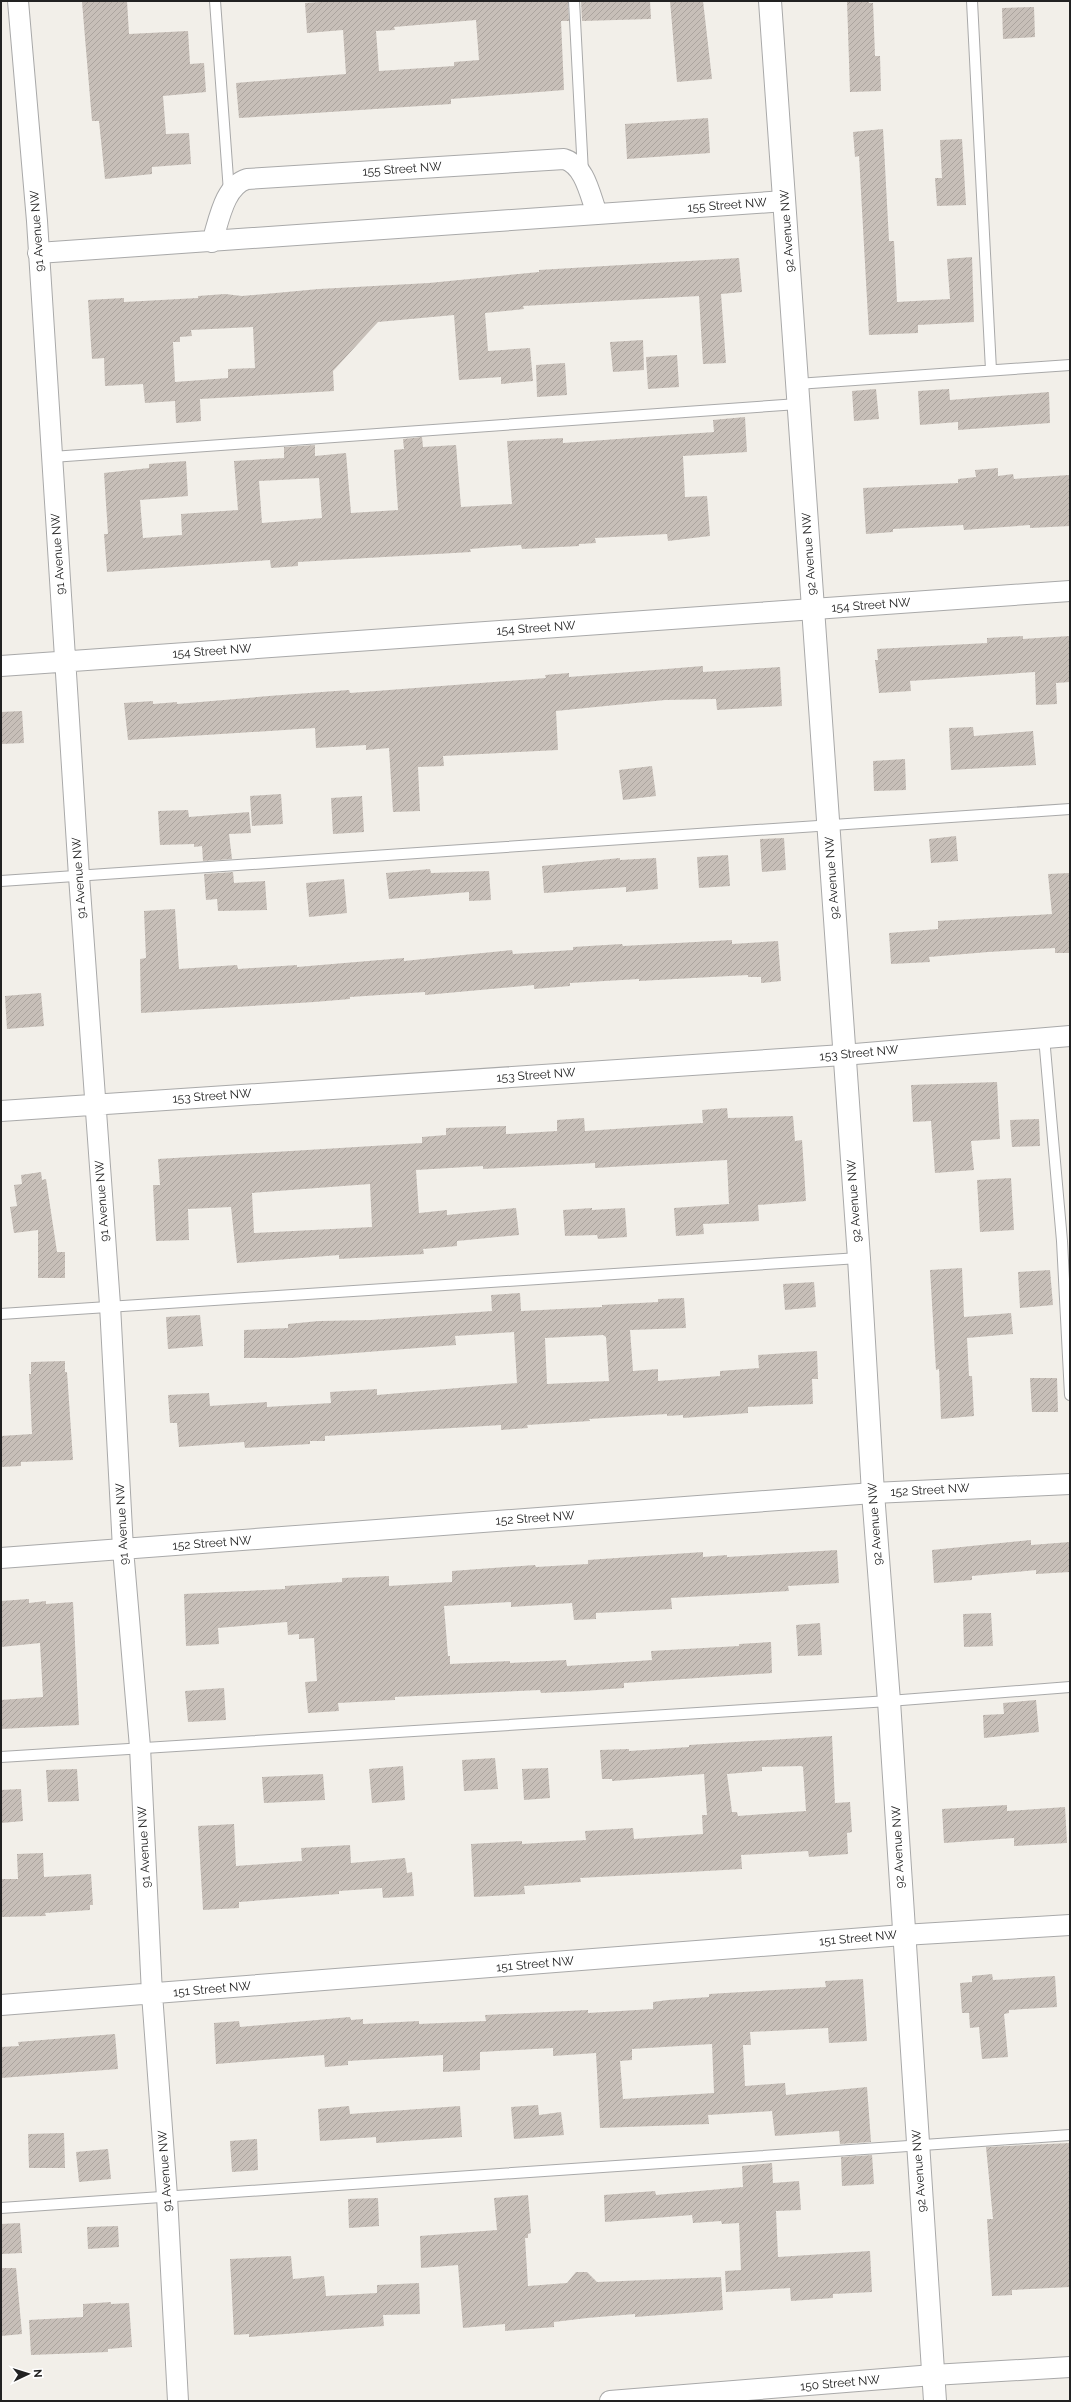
<svg xmlns="http://www.w3.org/2000/svg" width="1071" height="2402" viewBox="0 0 1071 2402" font-family="Raleway,sans-serif">
  <style>
    .building { fill: url(#building-hatch); fill-rule: evenodd }
    .lines { fill: none; stroke-linecap: round; stroke-linejoin: round }
    .service-casing { stroke: #a9a9a9; stroke-width: 12 }
    .minor-casing { stroke: #a9a9a9; stroke-width: 22 }
    .tertiary-casing { stroke: #a9a9a9; stroke-width: 24 }
    .service { stroke: #fff; stroke-width: 10 }
    .minor { stroke: #fff; stroke-width: 20 }
    .tertiary { stroke: #fff; stroke-width: 22 }
    .labels { text-anchor: middle; stroke-width: 3; stroke-linejoin: round; paint-order: stroke }
    .street-label { font-size: 12px; fill: #222; stroke: #fff }
  </style>
  <defs>
    <pattern id="building-hatch" width="6" height="6" patternUnits="userSpaceOnUse"><rect width="6" height="6" fill="#c7bfb8"/><path d="M-1 1l2-2M0 6l6-6M5 7l2-2" fill="none" stroke="#aba49e"/></pattern>
  </defs>
  <rect width="100%" height="100%" fill="#f2efe9"/>
  <path class="building" d="M 127,1 L 129,34 L 188,31 L 190,64 L 204,63 L 206,92 L 163,96 L 166,134 L 189,133 L 191,164 L 152,167 L 152,174 L 105,179 L 99,121 L 92,121 L 82,2 Z
    M 335,1 L 568,1 L 569,21 L 561,21 L 564,90 L 451,99 L 451,104 L 239,118 L 236,83 L 346,74 L 343,30 L 307,33 L 305,3 ZM 476,20 L 479,60 L 454,62 L 454,66 L 379,71 L 376,31 L 395,30 L 394,27 Z
    M 581,1 L 650,1 L 651,19 L 582,21 Z
    M 670,1 L 703,1 L 712,79 L 677,82 Z
    M 847,1 L 869,1 L 869,3 L 873,3 L 875,56 L 880,56 L 881,91 L 850,92 Z
    M 1034,7 L 1035,37 L 1003,39 L 1002,8 Z
    M 708,118 L 710,153 L 627,159 L 625,124 Z
    M 883,129 L 889,241 L 894,241 L 897,302 L 950,299 L 947,259 L 972,257 L 974,322 L 918,325 L 918,333 L 869,335 L 859,156 L 855,157 L 853,132 Z
    M 962,139 L 966,205 L 937,206 L 935,178 L 942,178 L 940,140 Z
    M 739,258 L 742,292 L 721,294 L 726,363 L 703,364 L 699,296 L 523,306 L 524,309 L 485,313 L 488,351 L 530,348 L 533,381 L 501,384 L 501,377 L 459,380 L 454,315 L 378,322 L 333,371 L 334,391 L 200,399 L 201,421 L 176,423 L 175,401 L 145,403 L 143,384 L 105,386 L 104,358 L 92,359 L 88,300 L 124,298 L 124,302 L 198,298 L 198,296 L 225,294 L 242,296 L 319,289 L 429,283 L 539,272 L 539,270 ZM 253,327 L 255,368 L 228,369 L 228,378 L 175,382 L 173,342 L 180,342 L 180,337 L 192,336 L 191,330 Z
    M 643,340 L 644,370 L 613,372 L 610,342 Z
    M 677,355 L 679,387 L 648,389 L 646,357 Z
    M 565,363 L 567,395 L 537,397 L 536,365 Z
    M 876,389 L 879,419 L 854,421 L 852,391 Z
    M 949,389 L 950,400 L 1049,392 L 1050,423 L 958,430 L 958,422 L 920,425 L 918,391 Z
    M 745,417 L 747,452 L 683,456 L 685,497 L 707,496 L 710,536 L 668,541 L 667,534 L 595,538 L 596,543 L 579,544 L 579,546 L 522,549 L 521,545 L 470,549 L 471,552 L 298,562 L 298,566 L 271,568 L 270,560 L 107,572 L 104,534 L 108,534 L 104,473 L 149,468 L 149,464 L 186,461 L 188,496 L 140,500 L 143,538 L 182,535 L 181,514 L 238,510 L 234,461 L 284,458 L 284,447 L 315,445 L 315,456 L 346,453 L 351,513 L 398,510 L 394,450 L 404,449 L 403,439 L 422,437 L 423,447 L 456,445 L 461,507 L 512,504 L 507,441 L 563,438 L 563,443 L 714,432 L 713,420 ZM 319,478 L 322,518 L 262,523 L 259,481 Z
    M 998,468 L 998,476 L 1013,474 L 1014,479 L 1069,475 L 1070,526 L 1030,528 L 1030,525 L 964,530 L 963,525 L 893,529 L 893,532 L 866,534 L 863,488 L 958,483 L 958,479 L 976,477 L 975,470 Z
    M 1023,636 L 1023,639 L 1070,636 L 1070,682 L 1056,683 L 1057,704 L 1036,705 L 1035,672 L 910,681 L 911,691 L 879,693 L 875,660 L 878,660 L 877,649 L 987,643 L 987,638 Z
    M 703,666 L 703,672 L 780,667 L 782,706 L 717,710 L 716,699 L 665,700 L 556,711 L 558,750 L 443,756 L 444,766 L 418,767 L 420,811 L 393,812 L 389,748 L 366,750 L 366,745 L 316,748 L 315,728 L 128,740 L 124,703 L 153,701 L 153,704 L 177,702 L 177,704 L 269,696 L 349,690 L 350,693 L 546,678 L 545,675 L 569,673 L 569,677 Z
    M 22,711 L 24,743 L 1,744 L 1,712 Z
    M 973,727 L 974,736 L 1033,731 L 1036,765 L 951,770 L 949,728 Z
    M 905,759 L 906,790 L 874,791 L 873,761 Z
    M 652,766 L 656,796 L 623,800 L 619,770 Z
    M 281,794 L 283,824 L 252,826 L 250,796 Z
    M 362,796 L 364,832 L 333,834 L 331,798 Z
    M 188,810 L 189,817 L 249,812 L 251,833 L 229,834 L 232,859 L 203,861 L 202,846 L 194,847 L 194,844 L 160,845 L 158,811 Z
    M 956,836 L 958,861 L 931,863 L 929,839 Z
    M 784,838 L 786,870 L 762,872 L 760,839 Z
    M 728,855 L 730,886 L 699,888 L 697,857 Z
    M 620,858 L 620,860 L 656,858 L 658,889 L 626,892 L 626,887 L 544,893 L 542,866 Z
    M 430,869 L 431,873 L 489,871 L 491,900 L 469,901 L 469,892 L 389,899 L 386,873 Z
    M 233,872 L 234,883 L 265,881 L 267,910 L 218,911 L 217,899 L 206,900 L 204,874 Z
    M 1070,873 L 1070,953 L 1055,953 L 1055,948 L 988,952 L 929,957 L 930,962 L 891,964 L 889,933 L 938,929 L 938,921 L 1052,914 L 1048,874 Z
    M 344,879 L 347,913 L 309,917 L 306,883 Z
    M 175,909 L 179,969 L 237,965 L 238,969 L 297,965 L 297,967 L 404,958 L 404,961 L 512,950 L 513,954 L 573,950 L 573,947 L 622,944 L 623,946 L 732,940 L 732,944 L 778,941 L 781,981 L 761,983 L 761,977 L 748,977 L 748,975 L 639,981 L 639,979 L 570,983 L 570,986 L 534,989 L 534,985 L 425,995 L 425,992 L 350,997 L 350,999 L 314,1002 L 141,1013 L 140,959 L 146,958 L 144,911 Z
    M 41,993 L 44,1026 L 7,1029 L 5,996 Z
    M 997,1082 L 1000,1139 L 971,1141 L 974,1170 L 935,1173 L 931,1121 L 913,1122 L 911,1085 Z
    M 727,1108 L 728,1118 L 793,1116 L 795,1141 L 802,1140 L 806,1201 L 758,1205 L 759,1221 L 703,1224 L 704,1234 L 676,1236 L 674,1208 L 729,1204 L 727,1160 L 595,1168 L 595,1163 L 483,1169 L 483,1166 L 416,1170 L 419,1213 L 447,1210 L 447,1215 L 516,1208 L 519,1235 L 457,1241 L 457,1246 L 423,1249 L 424,1254 L 339,1259 L 339,1255 L 237,1263 L 231,1207 L 188,1209 L 189,1240 L 156,1241 L 153,1185 L 160,1185 L 158,1159 L 422,1143 L 422,1137 L 446,1135 L 446,1128 L 506,1126 L 506,1134 L 557,1131 L 557,1120 L 584,1118 L 585,1131 L 703,1123 L 702,1110 ZM 370,1184 L 372,1227 L 254,1233 L 252,1193 Z
    M 1039,1119 L 1040,1146 L 1012,1147 L 1010,1120 Z
    M 41,1172 L 42,1180 L 46,1179 L 57,1252 L 65,1252 L 65,1278 L 38,1278 L 38,1230 L 14,1233 L 10,1207 L 17,1206 L 14,1185 L 22,1184 L 21,1175 Z
    M 1011,1178 L 1014,1230 L 980,1232 L 977,1180 Z
    M 592,1208 L 592,1210 L 625,1208 L 627,1237 L 598,1239 L 597,1235 L 565,1236 L 563,1210 Z
    M 962,1268 L 964,1317 L 1011,1313 L 1013,1334 L 967,1338 L 969,1376 L 972,1376 L 974,1416 L 941,1419 L 939,1369 L 936,1370 L 930,1270 Z
    M 1050,1270 L 1053,1305 L 1020,1308 L 1018,1272 Z
    M 814,1282 L 816,1307 L 785,1310 L 783,1284 Z
    M 520,1293 L 521,1311 L 602,1307 L 602,1305 L 658,1302 L 658,1299 L 684,1298 L 686,1328 L 630,1330 L 633,1371 L 658,1369 L 658,1381 L 720,1376 L 720,1371 L 759,1368 L 758,1355 L 817,1351 L 818,1379 L 812,1379 L 813,1404 L 748,1407 L 748,1413 L 683,1418 L 683,1415 L 667,1416 L 667,1414 L 589,1419 L 590,1421 L 527,1425 L 528,1428 L 501,1430 L 501,1425 L 325,1436 L 325,1441 L 310,1441 L 310,1444 L 245,1448 L 244,1442 L 179,1447 L 177,1423 L 170,1423 L 168,1395 L 209,1393 L 210,1406 L 267,1402 L 267,1407 L 331,1403 L 330,1392 L 377,1389 L 377,1395 L 517,1383 L 514,1332 L 455,1336 L 456,1345 L 291,1358 L 244,1358 L 244,1330 L 288,1328 L 288,1324 L 319,1321 L 371,1320 L 492,1311 L 491,1295 ZM 603,1335 L 606,1337 L 609,1381 L 547,1384 L 545,1338 Z
    M 200,1315 L 203,1346 L 168,1349 L 166,1317 Z
    M 65,1361 L 65,1372 L 67,1372 L 73,1460 L 21,1462 L 21,1466 L 1,1467 L 1,1436 L 32,1434 L 29,1374 L 31,1374 L 31,1362 Z
    M 1030,1378 L 1057,1378 L 1058,1412 L 1032,1412 Z
    M 1031,1540 L 1031,1545 L 1070,1542 L 1070,1572 L 1036,1574 L 1036,1570 L 972,1576 L 972,1580 L 934,1583 L 932,1550 Z
    M 837,1550 L 839,1583 L 788,1586 L 789,1591 L 671,1598 L 672,1609 L 596,1613 L 596,1619 L 574,1620 L 572,1603 L 511,1607 L 511,1602 L 444,1606 L 448,1656 L 450,1656 L 450,1664 L 510,1661 L 510,1663 L 566,1660 L 567,1666 L 652,1660 L 651,1651 L 739,1646 L 739,1644 L 771,1642 L 772,1673 L 624,1683 L 624,1688 L 584,1691 L 541,1693 L 540,1690 L 395,1697 L 395,1700 L 338,1703 L 339,1711 L 308,1713 L 305,1682 L 317,1681 L 314,1638 L 299,1639 L 299,1634 L 288,1635 L 287,1622 L 218,1628 L 219,1644 L 186,1646 L 184,1594 L 285,1589 L 285,1586 L 342,1582 L 342,1578 L 389,1576 L 389,1586 L 452,1582 L 452,1571 L 535,1565 L 536,1567 L 588,1564 L 588,1560 L 703,1552 L 703,1557 L 727,1555 L 727,1557 Z
    M 29,1599 L 29,1603 L 46,1601 L 46,1604 L 73,1602 L 79,1725 L 1,1729 L 1,1700 L 43,1697 L 40,1643 L 1,1647 L 1,1601 Z
    M 991,1613 L 993,1646 L 964,1647 L 963,1614 Z
    M 820,1623 L 822,1655 L 798,1656 L 796,1625 Z
    M 224,1688 L 226,1720 L 188,1722 L 185,1691 Z
    M 1036,1700 L 1039,1732 L 984,1738 L 983,1715 L 1004,1714 L 1003,1703 Z
    M 832,1736 L 835,1803 L 850,1802 L 852,1832 L 847,1833 L 848,1854 L 809,1857 L 808,1851 L 741,1855 L 742,1869 L 580,1878 L 581,1882 L 524,1886 L 525,1894 L 474,1897 L 471,1844 L 522,1841 L 522,1844 L 586,1840 L 585,1831 L 633,1828 L 634,1839 L 703,1834 L 702,1815 L 707,1815 L 704,1774 L 612,1781 L 612,1779 L 602,1779 L 600,1750 L 629,1749 L 629,1751 L 689,1747 L 689,1745 ZM 801,1766 L 803,1767 L 806,1811 L 738,1816 L 737,1812 L 732,1812 L 727,1774 L 762,1771 L 762,1767 Z
    M 495,1758 L 498,1789 L 464,1791 L 462,1760 Z
    M 403,1766 L 405,1800 L 372,1803 L 369,1769 Z
    M 548,1768 L 550,1798 L 524,1800 L 522,1769 Z
    M 77,1769 L 79,1801 L 48,1802 L 46,1770 Z
    M 323,1774 L 325,1800 L 264,1803 L 262,1777 Z
    M 21,1789 L 23,1821 L 1,1823 L 1,1790 Z
    M 1007,1805 L 1007,1811 L 1065,1807 L 1067,1843 L 1014,1846 L 1014,1838 L 944,1843 L 942,1809 Z
    M 234,1824 L 236,1866 L 302,1861 L 301,1848 L 350,1845 L 351,1863 L 405,1858 L 407,1873 L 412,1872 L 414,1896 L 383,1898 L 382,1888 L 339,1891 L 339,1894 L 239,1902 L 239,1908 L 203,1910 L 198,1826 Z
    M 43,1853 L 44,1877 L 91,1874 L 93,1905 L 90,1905 L 90,1910 L 45,1913 L 46,1916 L 1,1917 L 1,1879 L 18,1879 L 17,1854 Z
    M 992,1974 L 993,1980 L 1055,1976 L 1057,2007 L 1009,2010 L 1009,2013 L 1004,2014 L 1008,2057 L 982,2059 L 979,2027 L 970,2028 L 969,2013 L 962,2013 L 960,1983 L 972,1982 L 972,1976 Z
    M 863,1979 L 867,2041 L 829,2043 L 828,2028 L 750,2032 L 751,2045 L 743,2045 L 745,2086 L 785,2083 L 786,2095 L 867,2087 L 871,2142 L 840,2144 L 839,2131 L 775,2136 L 772,2111 L 708,2115 L 709,2124 L 600,2128 L 596,2053 L 553,2056 L 553,2048 L 480,2052 L 480,2070 L 443,2072 L 443,2055 L 348,2061 L 348,2065 L 325,2067 L 324,2055 L 216,2064 L 214,2023 L 239,2021 L 240,2027 L 350,2017 L 351,2020 L 363,2019 L 363,2024 L 419,2021 L 419,2024 L 486,2021 L 485,2015 L 588,2010 L 588,2013 L 653,2009 L 653,2002 L 668,2000 L 709,1997 L 709,1994 L 826,1987 L 825,1981 ZM 712,2044 L 714,2093 L 623,2099 L 620,2061 L 632,2060 L 632,2049 Z
    M 115,2034 L 118,2069 L 1,2078 L 1,2047 L 19,2046 L 18,2042 Z
    M 538,2105 L 539,2115 L 561,2112 L 564,2135 L 514,2139 L 511,2107 Z
    M 349,2106 L 350,2114 L 460,2106 L 462,2137 L 376,2143 L 376,2137 L 320,2141 L 318,2109 Z
    M 64,2133 L 65,2168 L 29,2168 L 28,2134 Z
    M 257,2139 L 258,2170 L 232,2172 L 230,2141 Z
    M 1070,2143 L 1070,2287 L 1012,2290 L 1012,2295 L 992,2296 L 987,2219 L 993,2219 L 986,2147 Z
    M 108,2149 L 111,2179 L 79,2182 L 76,2152 Z
    M 872,2155 L 874,2184 L 842,2186 L 841,2157 Z
    M 772,2163 L 773,2183 L 799,2181 L 801,2210 L 776,2211 L 778,2257 L 870,2251 L 872,2292 L 833,2294 L 833,2298 L 791,2301 L 790,2288 L 726,2292 L 725,2271 L 741,2270 L 739,2223 L 722,2224 L 721,2221 L 693,2223 L 692,2215 L 605,2222 L 604,2195 L 655,2191 L 656,2195 L 743,2187 L 742,2166 Z
    M 528,2195 L 531,2233 L 528,2234 L 528,2238 L 525,2238 L 528,2286 L 567,2283 L 576,2272 L 587,2272 L 597,2282 L 721,2277 L 723,2310 L 635,2317 L 635,2314 L 587,2318 L 554,2322 L 554,2327 L 505,2331 L 505,2324 L 463,2328 L 458,2265 L 421,2268 L 420,2236 L 497,2230 L 494,2198 Z
    M 378,2198 L 379,2226 L 349,2228 L 348,2199 Z
    M 20,2223 L 22,2253 L 1,2254 L 1,2224 Z
    M 118,2226 L 119,2247 L 88,2249 L 87,2227 Z
    M 291,2256 L 293,2279 L 324,2276 L 326,2296 L 377,2293 L 377,2285 L 419,2283 L 420,2314 L 383,2315 L 384,2326 L 249,2337 L 249,2334 L 234,2335 L 230,2259 Z
    M 1,2268 L 16,2268 L 22,2334 L 1,2336 Z
    M 111,2302 L 111,2304 L 129,2303 L 132,2347 L 108,2349 L 108,2352 L 31,2355 L 29,2320 L 83,2317 L 83,2304 Z"/>
  <g class="lines">
    <g class="service-casing">
      <path id="service" d="M 215,1 L 229,192
        M 574,1 L 583,173
        M 972,1 L 991,370
        M 797,384 L 1070,365
        M 52,457 L 798,404
        M 1,881 L 1070,809
        M 1044,1037 L 1062,1241 L 1070,1395
        M 1,1314 L 859,1258
        M 1,1757 L 889,1701 L 1070,1687
        M 1,2208 L 1070,2135"/>
    </g>
    <g class="minor-casing">
      <path id="minor" d="M 18,1 L 37,221 L 79,876 L 110,1305 L 123,1549 L 140,1747 L 152,1994 L 167,2196 L 178,2401
        M 212,242 C 219,221 224,186 247,179 L 564,159 C 585,165 590,195 597,214
        M 38,253 L 785,201
        M 1,666 L 1070,591
        M 1,1111 L 843,1055 L 1070,1036
        M 1,1558 L 873,1493 L 1070,1484
        M 1,2005 L 903,1935 L 1070,1925
        M 610,2401 L 933,2375 L 1070,2367"/>
    </g>
    <g class="tertiary-casing">
      <path id="tertiary" d="M 770,1 L 859,1258 L 873,1493 L 889,1701 L 935,2401"/>
    </g>
    <use href="#service" class="service"/>
    <use href="#minor" class="minor"/>
    <use href="#tertiary" class="tertiary"/>
  </g>
  <g class="labels">
    <g class="street-label">
      <text transform="translate(402 169) rotate(-4)" y="4">155 Street NW</text>
      <text transform="translate(727 205) rotate(-4)" y="4">155 Street NW</text>
      <text transform="translate(37 231) rotate(-94)" y="4">91 Avenue NW</text>
      <text transform="translate(787 231) rotate(-94)" y="4">92 Avenue NW</text>
      <text transform="translate(58 554) rotate(-94)" y="4">91 Avenue NW</text>
      <text transform="translate(809 554) rotate(-94)" y="4">92 Avenue NW</text>
      <text transform="translate(871 605) rotate(-4)" y="4">154 Street NW</text>
      <text transform="translate(536 628) rotate(-4)" y="4">154 Street NW</text>
      <text transform="translate(212 651) rotate(-4)" y="4">154 Street NW</text>
      <text transform="translate(79 878) rotate(-94)" y="4">91 Avenue NW</text>
      <text transform="translate(832 878) rotate(-94)" y="4">92 Avenue NW</text>
      <text transform="translate(859 1053) rotate(-5)" y="4">153 Street NW</text>
      <text transform="translate(536 1075) rotate(-4)" y="4">153 Street NW</text>
      <text transform="translate(212 1096) rotate(-4)" y="4">153 Street NW</text>
      <text transform="translate(102 1201) rotate(-94)" y="4">91 Avenue NW</text>
      <text transform="translate(854 1201) rotate(-94)" y="4">92 Avenue NW</text>
      <text transform="translate(930 1490) rotate(-3)" y="4">152 Street NW</text>
      <text transform="translate(535 1518) rotate(-4)" y="4">152 Street NW</text>
      <text transform="translate(122 1524) rotate(-93)" y="4">91 Avenue NW</text>
      <text transform="translate(875 1524) rotate(-94)" y="4">92 Avenue NW</text>
      <text transform="translate(212 1543) rotate(-4)" y="4">152 Street NW</text>
      <text transform="translate(144 1847) rotate(-93)" y="4">91 Avenue NW</text>
      <text transform="translate(898 1847) rotate(-93)" y="4">92 Avenue NW</text>
      <text transform="translate(858 1938) rotate(-5)" y="4">151 Street NW</text>
      <text transform="translate(535 1964) rotate(-5)" y="4">151 Street NW</text>
      <text transform="translate(212 1989) rotate(-5)" y="4">151 Street NW</text>
      <text transform="translate(165 2171) rotate(-94)" y="4">91 Avenue NW</text>
      <text transform="translate(919 2171) rotate(-94)" y="4">92 Avenue NW</text>
      <text transform="translate(840 2383) rotate(-5)" y="4">150 Street NW</text>
    </g>
  </g>
  <rect width="1071" height="2402" fill="none" stroke="#222222" stroke-width="4"/>
  <g transform="translate(28 2374) rotate(86)" stroke="#ffffff" stroke-width="3" paint-order="stroke">
  <path d="M0-3L7 15L0 10L-7 15Z" fill="#222222"/>
  <text y="-6" font-size="11" font-weight="bold" text-anchor="middle" fill="#222222">N</text>
  </g>
</svg>
